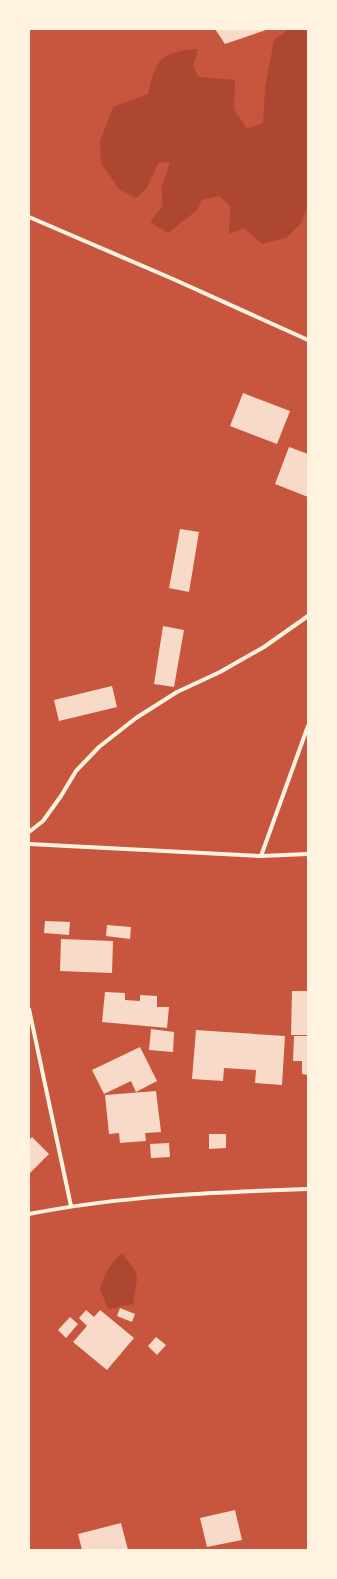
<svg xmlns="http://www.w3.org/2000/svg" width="337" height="1579" viewBox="0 0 337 1579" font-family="'Crimson Pro',serif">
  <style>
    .green { fill: #ae4732 }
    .building { fill: #f7dbc8 }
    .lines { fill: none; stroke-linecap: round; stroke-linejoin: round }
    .minor { stroke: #fff3e0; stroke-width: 4 }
  </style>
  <rect width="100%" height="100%" fill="#c8553d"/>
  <path class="green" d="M 289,29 L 308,29 L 308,204 L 301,223 L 286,238 L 262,244 L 244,228 L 229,234 L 230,206 L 219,196 L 202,200 L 196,211 L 168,233 L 150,222 L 163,205 L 161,188 L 170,163 L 159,162 L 146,189 L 136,198 L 120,190 L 101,163 L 100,141 L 113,107 L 148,94 C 156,58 161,52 198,49 L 193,66 L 199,77 L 235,80 L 234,109 L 247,129 L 263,123 L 265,88 L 274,40 Z
    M 122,1253 L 136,1272 L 137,1279 L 133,1304 L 108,1309 L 100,1289 C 104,1274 111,1263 122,1253 Z"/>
  <path class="building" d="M 215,29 L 266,29 L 266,30 L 225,44 Z
    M 243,393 L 290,411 L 277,444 L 230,426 Z
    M 289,447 L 308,454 L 308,497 L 275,484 Z
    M 180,529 L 199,532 L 189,592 L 169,588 Z
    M 163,626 L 184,630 L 174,687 L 154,684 Z
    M 112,686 L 117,707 L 59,721 L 54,700 Z
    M 45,921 L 70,922 L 69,935 L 44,933 Z
    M 107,925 L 131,927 L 130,939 L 106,936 Z
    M 61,939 L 113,941 L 112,973 L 60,971 Z
    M 292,991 L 308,991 L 308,1035 L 291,1035 Z
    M 105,992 L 125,993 L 125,1000 L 140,1001 L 140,995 L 157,996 L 157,1007 L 169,1007 L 167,1028 L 102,1022 Z
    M 151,1029 L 174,1032 L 173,1052 L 149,1050 Z
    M 196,1030 L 285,1036 L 282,1085 L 255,1083 L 256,1070 L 224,1068 L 223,1081 L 192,1079 Z
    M 294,1036 L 308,1036 L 308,1075 L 302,1074 L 302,1061 L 293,1061 Z
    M 140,1047 L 157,1081 L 136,1092 L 131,1081 L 104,1094 L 92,1070 Z
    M 156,1091 L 161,1132 L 145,1133 L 146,1141 L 120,1143 L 119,1133 L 109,1134 L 105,1095 Z
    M 209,1134 L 226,1134 L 226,1148 L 209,1149 Z
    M 32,1137 L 49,1154 L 29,1174 L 29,1140 Z
    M 169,1143 L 170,1157 L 151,1158 L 150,1144 Z
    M 120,1308 L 135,1314 L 132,1322 L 117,1316 Z
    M 86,1310 L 94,1317 L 100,1310 L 134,1338 L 107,1370 L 73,1342 L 87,1326 L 79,1318 Z
    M 70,1317 L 78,1324 L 66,1338 L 58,1330 Z
    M 156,1337 L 166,1345 L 157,1355 L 148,1346 Z
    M 235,1510 L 242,1540 L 207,1547 L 200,1518 Z
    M 121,1523 L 128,1550 L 82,1550 L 78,1534 Z"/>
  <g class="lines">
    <path class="minor" d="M 29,217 L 173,279 L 308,340
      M 29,832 L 43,821 L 61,796 L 76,771 L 99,747 L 136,718 L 177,692 L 220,672 L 264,647 L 308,616
      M 29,844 L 261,856 L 308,854
      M 261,856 L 308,726
      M 29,1009 L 71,1206
      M 29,1214 C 121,1196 215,1192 308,1189"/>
  </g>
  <rect width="337" height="1579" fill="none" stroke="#fff3e0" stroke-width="60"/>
</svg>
